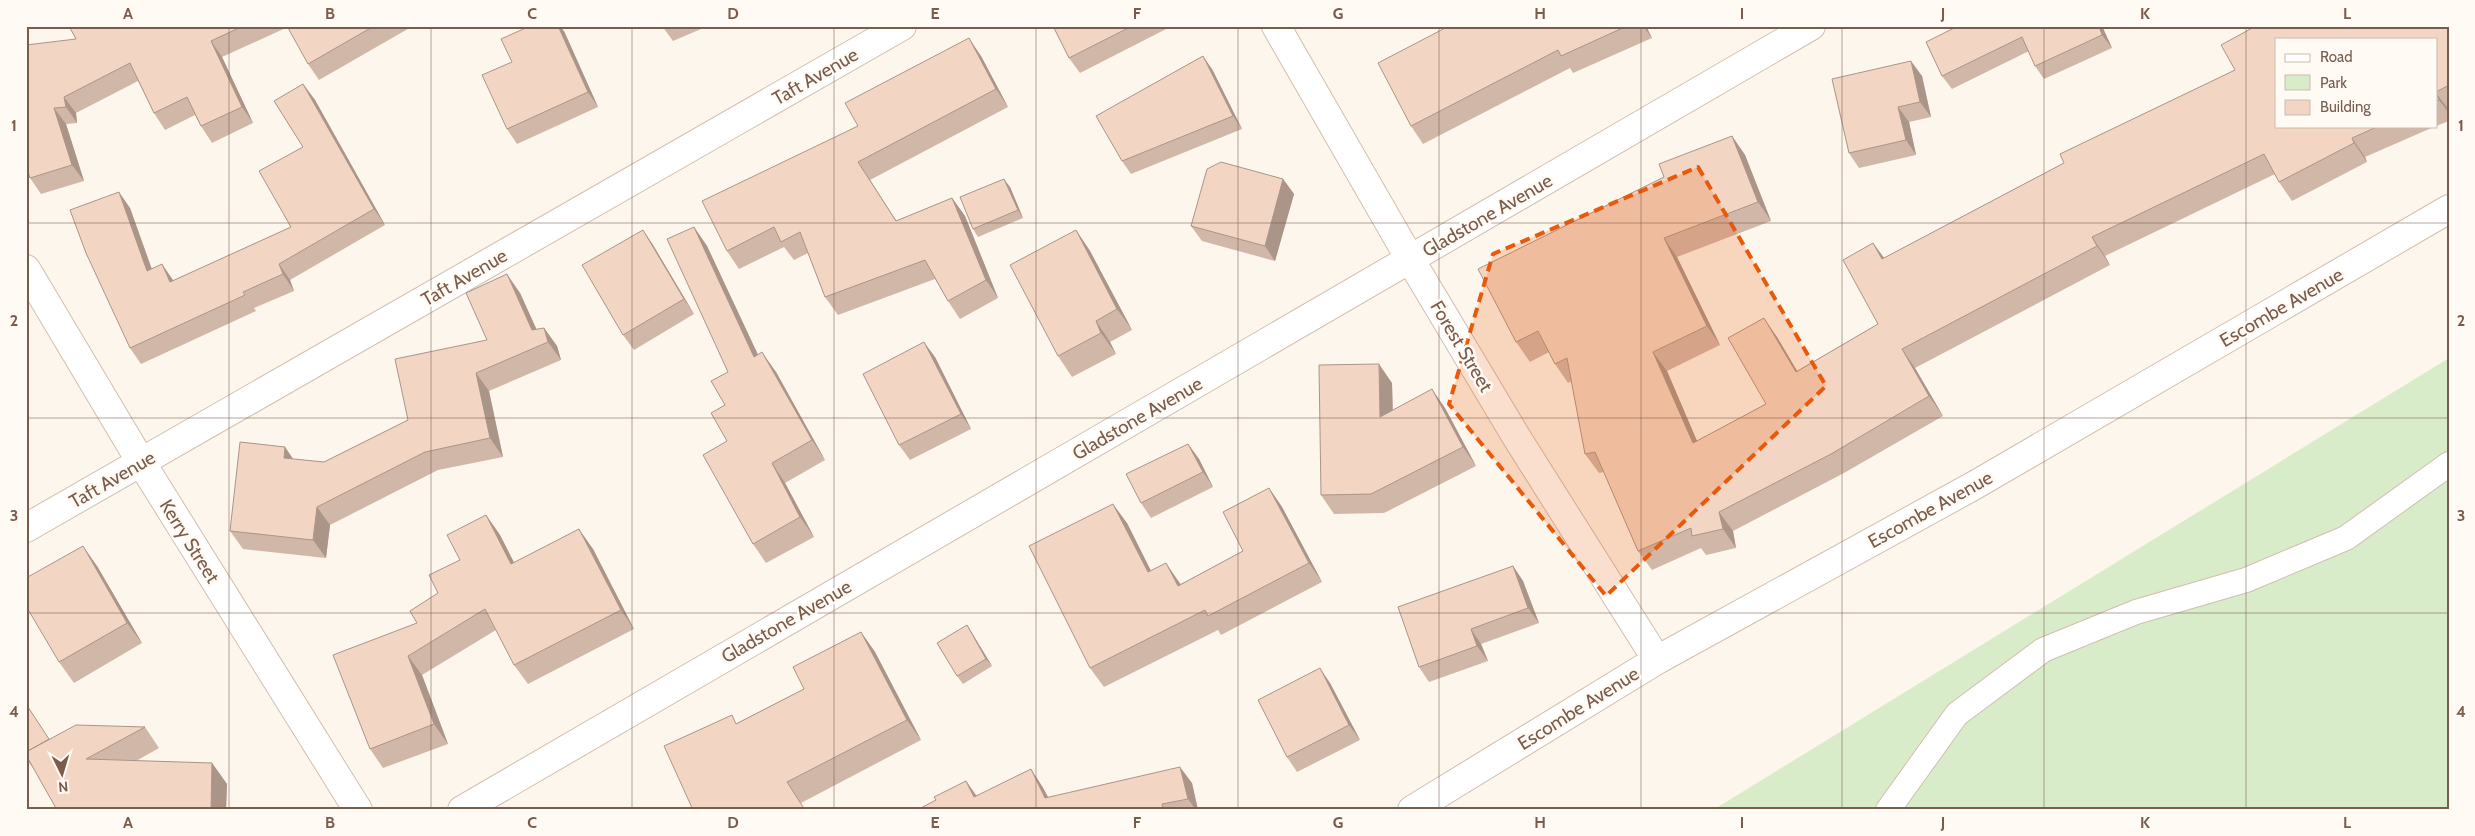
<svg xmlns="http://www.w3.org/2000/svg" width="2475" height="836" viewBox="0 0 2475 836" font-family="Cabin,sans-serif">
  <style>
    .green { fill: #d8ecc9 }
    .lines { fill: none; stroke-linecap: round; stroke-linejoin: round }
    .service-casing { stroke: #d1beb0; stroke-width: 26 }
    .minor-casing { stroke: #d1beb0; stroke-width: 30 }
    .service { stroke: #fff; stroke-width: 24 }
    .minor { stroke: #fff; stroke-width: 28 }
    .wall { fill: #d1b7a8 }
    .shaded-wall { fill: #aa9588 }
    .building { fill: #f3d5c3; stroke: #aa9588 }
    .marked { fill: #e8590c; fill-opacity: 0.2; stroke: #e8590c; stroke-width: 4; stroke-dasharray: 10 6; stroke-linejoin: round }
    .grid { fill: none; stroke: #7a5c4d; stroke-width: 1; stroke-opacity: 0.55 }
    .labels { text-anchor: middle; stroke-width: 5; stroke-linejoin: round; paint-order: stroke }
    .street-label { font-size: 19px; fill: #7a5c4d; stroke: #fffaf3 }
    .neatline { fill: none; stroke: #7a5c4d; stroke-width: 2 }
    .grid-label { font-size: 16px; text-anchor: middle; font-weight: bold; fill: #7a5c4d }
  </style>
  <rect width="100%" height="100%" fill="#fdf6ec"/>
  <path class="green" d="M 2449,358 L 2449,810 L 1713,810 Z"/>
  <g class="lines">
    <g class="service-casing">
      <path id="service" d="M 1888,810 L 1957,714 L 2043,650 L 2136,612 L 2246,580 L 2346,538 L 2449,464"/>
    </g>
    <g class="minor-casing">
      <path id="minor" d="M 1276,26 L 1410,259 L 1517,438 L 1657,660
        M 26,269 L 141,462 L 358,810
        M 26,528 L 902,26
        M 462,810 L 1811,26
        M 1412,810 L 1657,660 L 1975,485 L 2449,209"/>
    </g>
    <use href="#service" class="service"/>
    <use href="#minor" class="minor"/>
  </g>
  <path class="wall" d="M 69,26 L 413,26 L 319,80 L 308,64 L 288,27 L 222,57 L 253,123 L 212,143 L 201,126 L 195,115 L 165,130 L 154,113 L 138,81 L 76,113 L 77,123 L 66,124 L 84,181 L 41,194 L 30,178 L 76,39 Z
    M 662,26 L 708,26 L 673,41 Z
    M 1053,26 L 1172,26 L 1080,73 L 1069,58 Z
    M 1449,26 L 1646,26 L 1652,38 L 1573,73 L 1570,68 L 1423,144 L 1411,126 Z
    M 1958,26 L 2102,26 L 2112,48 L 2044,79 L 2035,66 L 2029,51 L 1952,89 L 1942,76 Z
    M 2449,26 L 2449,121 L 2436,126 L 2436,39 L 2276,126 L 2436,126 L 2365,157 L 2367,162 L 2292,201 L 2279,182 L 2275,174 L 2105,256 L 2110,265 L 1915,368 L 1943,416 L 1844,473 L 1733,531 L 1736,548 L 1706,555 L 1701,548 L 1652,570 L 1638,551 L 1604,472 L 1599,473 L 1585,454 L 1572,381 L 1568,383 L 1555,364 L 1549,352 L 1530,362 L 1516,342 L 1664,177 L 1732,136 L 1745,155 L 1771,221 L 1677,257 L 1720,345 L 1667,371 L 1697,441 L 1766,404 L 1777,337 L 1797,371 L 1878,324 L 1873,243 L 1884,258 L 2064,163 L 2235,70 Z
    M 564,31 L 598,107 L 517,144 L 507,129 L 512,62 Z
    M 981,56 L 1008,107 L 870,180 L 896,221 L 952,198 L 965,216 L 998,298 L 960,319 L 948,301 L 935,279 L 838,315 L 825,297 L 808,253 L 794,260 L 784,247 L 739,269 L 727,251 L 858,126 Z
    M 1212,69 L 1242,129 L 1131,174 L 1122,161 Z
    M 1922,76 L 1931,117 L 1909,122 L 1916,155 L 1859,168 L 1849,153 Z
    M 303,84 L 315,100 L 385,225 L 290,280 L 294,291 L 254,308 L 256,311 L 141,364 L 130,348 L 130,208 L 152,269 L 173,281 L 291,227 L 303,147 Z
    M 1283,179 L 1294,194 L 1275,261 L 1202,241 L 1191,226 Z
    M 1010,187 L 1023,218 L 978,237 L 973,229 Z
    M 694,227 L 707,246 L 758,355 L 776,372 L 825,460 L 785,483 L 814,537 L 766,563 L 753,544 L 727,441 L 725,405 L 728,372 Z
    M 643,230 L 653,245 L 694,314 L 634,350 L 623,335 Z
    M 1076,230 L 1090,251 L 1132,330 L 1110,342 L 1116,354 L 1072,377 L 1058,356 Z
    M 520,293 L 537,330 L 544,328 L 557,346 L 561,360 L 489,391 L 503,457 L 438,470 L 330,525 L 326,558 L 243,549 L 230,531 L 285,447 L 293,459 L 324,462 L 408,420 L 487,340 Z
    M 935,357 L 971,429 L 910,460 L 899,445 Z
    M 1392,383 L 1393,410 L 1445,408 L 1476,466 L 1384,513 L 1334,514 L 1321,495 Z
    M 1188,444 L 1199,459 L 1213,487 L 1151,518 L 1141,503 Z
    M 1269,488 L 1282,507 L 1322,582 L 1221,635 L 1218,630 L 1104,687 L 1090,668 L 1127,523 L 1151,571 L 1179,582 L 1181,584 L 1243,551 Z
    M 486,515 L 500,535 L 514,563 L 593,549 L 634,629 L 528,684 L 514,665 L 496,630 L 422,675 L 448,744 L 383,768 L 370,749 L 417,623 L 460,560 Z
    M 97,566 L 142,643 L 74,683 L 59,662 Z
    M 1513,566 L 1523,581 L 1539,623 L 1481,644 L 1488,661 L 1429,682 L 1419,667 Z
    M 967,625 L 992,666 L 963,684 L 957,676 Z
    M 861,632 L 875,652 L 921,740 L 801,803 L 737,723 L 804,689 Z
    M 1330,683 L 1360,740 L 1297,772 L 1287,757 Z
    M 145,727 L 159,748 L 136,761 L 212,763 L 227,784 L 226,810 L 57,810 L 34,769 L 26,759 L 49,739 Z
    M 966,781 L 976,795 L 1042,786 L 1048,797 L 1192,783 L 1198,810 L 917,810 L 936,800 Z"/>
  <path class="shaded-wall" d="M 558,26 L 560,26 L 564,31 L 598,107 L 588,92 Z
    M 1643,26 L 1646,26 L 1652,38 Z
    M 2099,26 L 2102,26 L 2112,48 L 2102,35 Z
    M 969,38 L 981,56 L 1008,107 L 996,89 Z
    M 211,41 L 222,57 L 253,123 L 242,107 Z
    M 1203,56 L 1212,69 L 1242,129 L 1233,116 Z
    M 1911,61 L 1922,76 L 1931,117 L 1920,102 Z
    M 303,84 L 315,100 L 385,225 L 374,209 Z
    M 2436,93 L 2449,110 L 2449,113 L 2439,100 Z
    M 64,97 L 76,113 L 77,123 L 66,107 Z
    M 1898,107 L 1909,122 L 1916,155 L 1906,140 Z
    M 54,108 L 66,124 L 84,181 L 72,165 Z
    M 1732,136 L 1745,155 L 1771,221 L 1758,202 Z
    M 2352,138 L 2365,157 L 2367,162 L 2354,143 Z
    M 858,162 L 870,180 L 908,239 L 896,221 Z
    M 1004,179 L 1010,187 L 1023,218 L 1018,210 Z
    M 1283,179 L 1294,194 L 1275,261 L 1265,246 Z
    M 119,192 L 130,208 L 158,287 L 147,271 Z
    M 952,198 L 965,216 L 998,298 L 986,280 Z
    M 694,227 L 707,246 L 768,376 L 754,357 Z
    M 643,230 L 653,245 L 694,314 L 684,299 Z
    M 1076,230 L 1090,251 L 1132,330 L 1117,309 Z
    M 2092,237 L 2105,256 L 2110,265 L 2097,246 Z
    M 1664,238 L 1677,257 L 1720,345 L 1707,326 Z
    M 1873,243 L 1887,262 L 1882,259 Z
    M 162,264 L 173,280 L 182,298 L 170,282 Z
    M 279,264 L 290,280 L 294,291 L 283,274 Z
    M 507,274 L 520,293 L 543,344 L 532,330 Z
    M 1764,318 L 1777,337 L 1809,391 L 1796,372 Z
    M 1096,321 L 1110,342 L 1116,354 L 1101,333 Z
    M 544,328 L 557,346 L 561,360 L 548,342 Z
    M 924,342 L 935,357 L 971,429 L 961,414 Z
    M 1902,349 L 1915,368 L 1943,416 L 1929,396 Z
    M 762,352 L 776,372 L 825,460 L 812,440 Z
    M 1653,352 L 1667,371 L 1706,462 L 1693,443 Z
    M 1379,364 L 1392,383 L 1393,435 L 1380,417 Z
    M 476,373 L 489,391 L 503,457 L 490,438 Z
    M 1432,389 L 1445,408 L 1476,466 L 1463,447 Z
    M 1188,444 L 1199,459 L 1213,487 L 1203,472 Z
    M 285,447 L 297,465 L 284,458 Z
    M 772,463 L 785,483 L 814,537 L 800,517 Z
    M 1269,488 L 1282,507 L 1322,582 L 1309,563 Z
    M 1113,504 L 1127,523 L 1161,591 L 1148,572 Z
    M 317,507 L 330,525 L 326,558 L 313,540 Z
    M 1719,512 L 1733,531 L 1736,548 L 1723,529 Z
    M 486,515 L 500,535 L 525,584 L 511,564 Z
    M 579,529 L 593,549 L 634,629 L 621,610 Z
    M 83,546 L 97,566 L 142,643 L 127,623 Z
    M 1166,563 L 1179,582 L 1191,605 L 1178,586 Z
    M 1513,566 L 1523,581 L 1539,623 L 1528,608 Z
    M 967,625 L 972,633 L 992,666 L 986,659 Z
    M 1471,629 L 1481,644 L 1488,661 L 1477,646 Z
    M 861,632 L 875,652 L 921,740 L 907,720 Z
    M 408,656 L 422,675 L 448,744 L 434,724 Z
    M 1320,668 L 1330,683 L 1360,740 L 1349,725 Z
    M 212,763 L 227,784 L 226,810 L 211,810 Z
    M 1180,767 L 1192,783 L 1198,810 L 1196,810 L 1188,799 Z
    M 1031,769 L 1042,786 L 1055,810 L 1045,798 Z
    M 966,781 L 977,797 L 974,797 Z"/>
  <path class="building" d="M 69,26 L 243,26 L 211,41 L 242,107 L 201,126 L 187,97 L 154,113 L 130,63 L 64,97 L 66,107 L 54,108 L 72,165 L 30,178 L 26,165 L 26,45 L 76,39 Z
    M 287,26 L 374,26 L 308,64 Z
    M 530,26 L 558,26 L 588,92 L 507,129 L 482,75 L 512,62 L 501,39 Z
    M 1053,26 L 1132,26 L 1069,58 Z
    M 1449,26 L 1627,26 L 1561,56 L 1558,50 L 1411,126 L 1378,63 Z
    M 1958,26 L 2099,26 L 2102,35 L 2035,66 L 2022,37 L 1942,76 L 1926,42 Z
    M 2256,26 L 2449,26 L 2449,85 L 2436,92 L 2436,39 L 2276,39 L 2276,126 L 2379,126 L 2352,138 L 2354,143 L 2279,182 L 2264,154 L 2092,237 L 2097,246 L 1902,349 L 1929,396 L 1831,454 L 1719,512 L 1723,529 L 1692,536 L 1691,528 L 1638,551 L 1595,452 L 1585,454 L 1567,358 L 1555,364 L 1538,331 L 1516,342 L 1478,269 L 1664,177 L 1659,164 L 1732,136 L 1758,202 L 1664,238 L 1707,326 L 1653,352 L 1693,443 L 1766,404 L 1728,338 L 1764,318 L 1796,372 L 1878,324 L 1843,260 L 1873,243 L 1882,259 L 2064,163 L 2060,154 L 2235,70 L 2221,45 Z
    M 969,38 L 996,89 L 858,162 L 896,221 L 952,198 L 986,280 L 948,301 L 925,260 L 825,297 L 800,232 L 781,242 L 774,227 L 727,251 L 702,201 L 858,126 L 845,103 Z
    M 1203,56 L 1233,116 L 1122,161 L 1096,116 Z
    M 1911,61 L 1920,102 L 1898,107 L 1906,140 L 1849,153 L 1832,79 Z
    M 303,84 L 374,209 L 279,264 L 283,274 L 243,292 L 245,295 L 130,348 L 86,253 L 70,210 L 119,192 L 147,271 L 162,264 L 170,282 L 291,227 L 259,171 L 303,147 L 274,101 Z
    M 2436,93 L 2439,100 L 2436,101 Z
    M 1221,162 L 1283,179 L 1265,246 L 1191,226 L 1207,169 Z
    M 1004,179 L 1018,210 L 973,229 L 960,197 Z
    M 694,227 L 754,357 L 762,352 L 812,440 L 772,463 L 800,517 L 753,544 L 703,455 L 727,441 L 711,413 L 725,405 L 711,381 L 728,372 L 667,239 Z
    M 643,230 L 684,299 L 623,335 L 582,265 Z
    M 1076,230 L 1117,309 L 1096,321 L 1101,333 L 1058,356 L 1010,265 Z
    M 507,274 L 532,330 L 544,328 L 548,342 L 476,373 L 490,438 L 425,452 L 317,507 L 313,540 L 230,531 L 240,442 L 285,447 L 284,458 L 324,462 L 408,420 L 395,359 L 487,340 L 466,293 Z
    M 924,342 L 961,414 L 899,445 L 863,374 Z
    M 1379,364 L 1380,417 L 1432,389 L 1463,447 L 1371,494 L 1321,495 L 1319,365 Z
    M 1188,444 L 1203,472 L 1141,503 L 1126,474 Z
    M 1269,488 L 1309,563 L 1208,616 L 1205,610 L 1090,668 L 1029,546 L 1113,504 L 1148,572 L 1166,563 L 1178,586 L 1243,551 L 1223,512 Z
    M 486,515 L 511,564 L 579,529 L 621,610 L 514,665 L 485,609 L 408,656 L 434,724 L 370,749 L 333,655 L 417,623 L 410,611 L 438,593 L 429,575 L 460,560 L 447,535 Z
    M 83,546 L 127,623 L 59,662 L 26,606 L 26,578 Z
    M 1513,566 L 1528,608 L 1471,629 L 1477,646 L 1419,667 L 1398,607 Z
    M 967,625 L 986,659 L 957,676 L 937,643 Z
    M 861,632 L 907,720 L 787,782 L 805,810 L 693,810 L 664,746 L 732,715 L 736,724 L 804,689 L 793,667 Z
    M 1320,668 L 1349,725 L 1287,757 L 1258,700 Z
    M 26,704 L 49,739 L 26,752 Z
    M 76,725 L 145,727 L 86,759 L 212,763 L 211,810 L 57,810 L 26,755 L 26,752 Z
    M 1180,767 L 1188,799 L 1162,804 L 1163,810 L 917,810 L 936,800 L 934,797 L 966,781 L 974,797 L 1031,769 L 1045,798 Z"/>
  <path class="marked" d="M 1698,167 L 1826,386 L 1606,596 L 1449,404 L 1493,254 Z"/>
  <path class="grid" d="M 229,26 L 229,810M 431,26 L 431,810M 632,26 L 632,810M 834,26 L 834,810M 1036,26 L 1036,810M 1238,26 L 1238,810M 1439,26 L 1439,810M 1641,26 L 1641,810M 1842,26 L 1842,810M 2044,26 L 2044,810M 2246,26 L 2246,810M 26,223 L 2449,223M 26,418 L 2449,418M 26,613 L 2449,613"/>
  <g class="labels">
    <g class="street-label">
      <text transform="translate(815 76) rotate(-30)" y="7">Taft Avenue</text>
      <text transform="translate(1487 215) rotate(-30)" y="7">Gladstone Avenue</text>
      <text transform="translate(464 277) rotate(-30)" y="7">Taft Avenue</text>
      <text transform="translate(2281 307) rotate(-30)" y="7">Escombe Avenue</text>
      <text transform="translate(1462 346) rotate(59)" y="7">Forest Street</text>
      <text transform="translate(1137 418) rotate(-30)" y="7">Gladstone Avenue</text>
      <text transform="translate(112 479) rotate(-30)" y="7">Taft Avenue</text>
      <text transform="translate(1930 509) rotate(-29)" y="7">Escombe Avenue</text>
      <text transform="translate(190 541) rotate(58)" y="7">Kerry Street</text>
      <text transform="translate(786 621) rotate(-30)" y="7">Gladstone Avenue</text>
      <text transform="translate(1578 708) rotate(-32)" y="7">Escombe Avenue</text>
    </g>
  </g>
  <rect width="2475" height="836" fill="none" stroke="#fffaf3" stroke-width="55"/>
  <rect x="2275" y="38" width="162" height="90" fill="#fffaf3" stroke="#cabbb1"/>
  <rect x="2285" y="54" width="25" height="8" fill="#ffffff" stroke="#cabbb1"/>
  <text x="2320" y="62" font-size="15" fill="#7a5c4d">Road</text>
  <rect x="2285" y="75" width="25" height="15" fill="#d8ecc9" stroke="#cabbb1"/>
  <text x="2320" y="88" font-size="15" fill="#7a5c4d">Park</text>
  <rect x="2285" y="100" width="25" height="15" fill="#f3d5c3" stroke="#cabbb1"/>
  <text x="2320" y="112" font-size="15" fill="#7a5c4d">Building</text>
  <g transform="translate(62 774) rotate(175)" stroke="#fffaf3" stroke-width="4" paint-order="stroke">
  <path d="M0-4L9 19L0 12L-9 19Z" fill="#7a5c4d"/>
  <text y="-8" font-size="14" font-weight="bold" text-anchor="middle" fill="#7a5c4d">N</text>
  </g>
  <rect x="28" y="28" width="2420" height="780" class="neatline"/>
  <g class="grid-label">
    <text x="128" y="19">A</text>
    <text x="330" y="19">B</text>
    <text x="532" y="19">C</text>
    <text x="733" y="19">D</text>
    <text x="935" y="19">E</text>
    <text x="1137" y="19">F</text>
    <text x="1338" y="19">G</text>
    <text x="1540" y="19">H</text>
    <text x="1742" y="19">I</text>
    <text x="1943" y="19">J</text>
    <text x="2145" y="19">K</text>
    <text x="2347" y="19">L</text>
    <text x="14" y="131">1</text>
    <text x="2461" y="131">1</text>
    <text x="14" y="326">2</text>
    <text x="2461" y="326">2</text>
    <text x="14" y="521">3</text>
    <text x="2461" y="521">3</text>
    <text x="14" y="717">4</text>
    <text x="2461" y="717">4</text>
    <text x="128" y="828">A</text>
    <text x="330" y="828">B</text>
    <text x="532" y="828">C</text>
    <text x="733" y="828">D</text>
    <text x="935" y="828">E</text>
    <text x="1137" y="828">F</text>
    <text x="1338" y="828">G</text>
    <text x="1540" y="828">H</text>
    <text x="1742" y="828">I</text>
    <text x="1943" y="828">J</text>
    <text x="2145" y="828">K</text>
    <text x="2347" y="828">L</text>
  </g>
</svg>
